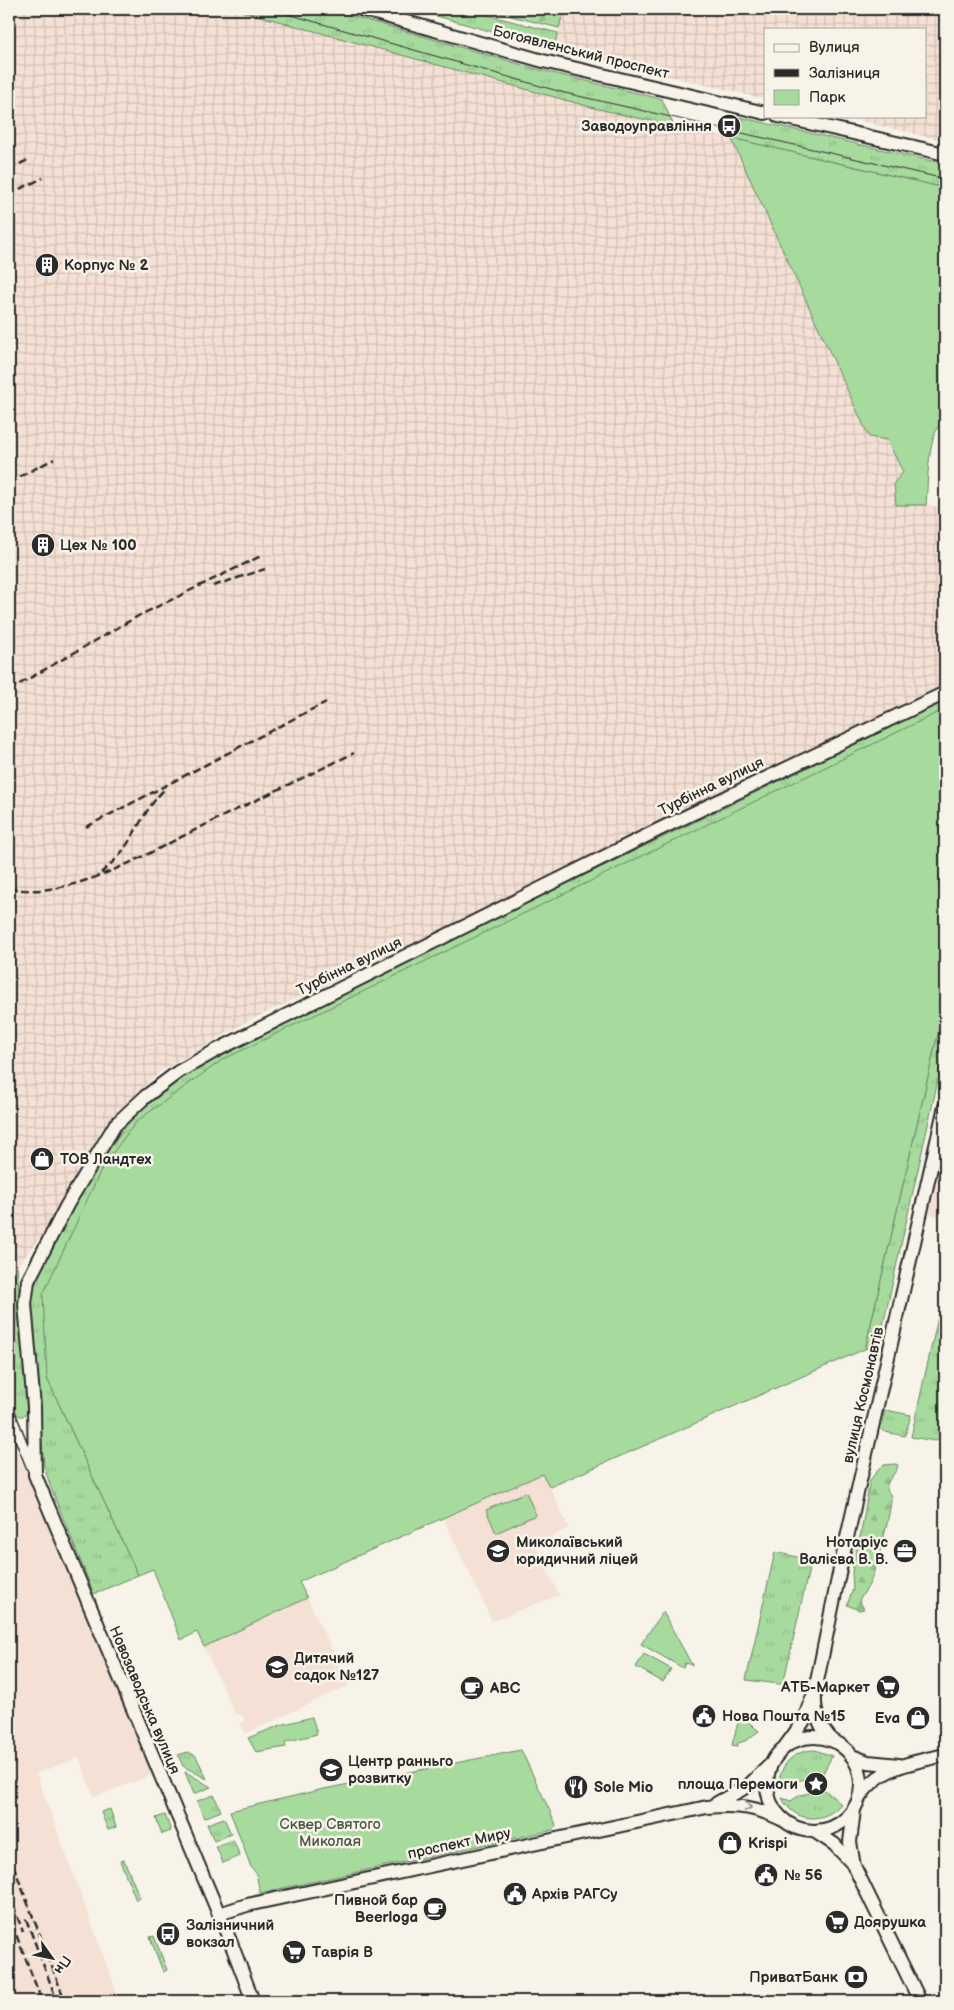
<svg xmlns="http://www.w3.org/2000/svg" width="954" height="2010" viewBox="0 0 954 2010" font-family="'Balsamiq Sans',sans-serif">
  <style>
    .built { fill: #f4e0d4 }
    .industrial { fill: url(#industrial-grid) }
    .grass { fill: url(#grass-tufts); stroke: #698364 }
    .forest { fill: url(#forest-firs); stroke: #698364 }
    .green { fill: #a7db9e; stroke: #698364 }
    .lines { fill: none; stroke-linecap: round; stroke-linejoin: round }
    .street-casing { stroke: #2b2b2b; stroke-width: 12 }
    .secondary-casing { stroke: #2b2b2b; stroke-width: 16 }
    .street { stroke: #f7f3e8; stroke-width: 9 }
    .secondary { stroke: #f7f3e8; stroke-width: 12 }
    .tram { stroke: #2b2b2b; stroke-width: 1 }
    .rail { stroke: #2b2b2b; stroke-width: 2.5; stroke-dasharray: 8 4; stroke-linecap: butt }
    .oneway { stroke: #918f8a }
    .labels { text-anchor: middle; stroke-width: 5; stroke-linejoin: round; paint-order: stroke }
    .street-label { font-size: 15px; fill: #2b2b2b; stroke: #f7f3e8 }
    .poi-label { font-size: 15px; font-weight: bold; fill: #2b2b2b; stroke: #f7f3e8; text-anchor: start }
    .park-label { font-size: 15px; fill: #4a5748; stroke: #f7f3e8 }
  </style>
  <defs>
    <pattern id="industrial-grid" width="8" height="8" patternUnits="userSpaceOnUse" patternTransform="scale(1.25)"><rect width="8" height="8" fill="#f4e0d4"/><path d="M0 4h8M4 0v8" fill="none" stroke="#d1c0b6"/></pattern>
    <pattern id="grass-tufts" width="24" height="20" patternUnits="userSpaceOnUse" patternTransform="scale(1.25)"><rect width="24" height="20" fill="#a7db9e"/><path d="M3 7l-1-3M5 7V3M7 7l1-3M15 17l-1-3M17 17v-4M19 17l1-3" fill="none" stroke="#90bc88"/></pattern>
    <pattern id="forest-firs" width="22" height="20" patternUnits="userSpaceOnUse" patternTransform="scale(1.25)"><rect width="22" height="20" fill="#a7db9e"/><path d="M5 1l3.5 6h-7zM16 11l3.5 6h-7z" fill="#90bc88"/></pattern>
  </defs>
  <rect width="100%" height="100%" fill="#f7f3e8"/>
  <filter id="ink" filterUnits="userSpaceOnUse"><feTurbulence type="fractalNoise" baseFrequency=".02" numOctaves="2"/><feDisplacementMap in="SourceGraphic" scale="10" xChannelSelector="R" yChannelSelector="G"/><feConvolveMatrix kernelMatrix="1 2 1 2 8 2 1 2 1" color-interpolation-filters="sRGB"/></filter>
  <g filter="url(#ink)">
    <path class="built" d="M 936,1185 L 945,1187 L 945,1218 L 929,1214 Z
      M 9,1431 L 152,1775 L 94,1797 L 79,1758 L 36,1773 L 120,2001 L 9,2001 Z
      M 543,1473 L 569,1528 L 535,1545 L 559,1595 L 492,1621 L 444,1519 Z
      M 307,1598 L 349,1685 L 245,1734 L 241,1724 L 245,1720 L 242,1715 L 235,1714 L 204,1647 Z"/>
    <path class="industrial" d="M 9,9 L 234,9 L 598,109 L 731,138 L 869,437 L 887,440 L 903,473 L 894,483 L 896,505 L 926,505 L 945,508 L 945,684 L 454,925 L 248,1021 L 161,1071 L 108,1120 L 40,1238 L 9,1276 Z
      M 564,9 L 945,9 L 945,141 L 840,116 L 925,116 L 925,29 L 765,29 L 765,99 L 553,49 Z"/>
    <path class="grass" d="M 234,9 L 328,9 L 540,70 L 662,99 L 674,126 L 598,109 Z
      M 412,9 L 464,9 L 558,33 L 553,49 Z
      M 739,117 L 945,164 L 945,188 L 731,138 Z
      M 945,701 L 945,709 L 47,1378 L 138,1575 L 94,1594 L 51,1488 L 44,1466 L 30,1305 L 34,1283 L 72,1207 L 99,1161 L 133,1117 L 184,1075 L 218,1052 Z
      M 945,1003 L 945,1049 L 879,1343 L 865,1349 Z
      M 17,1266 L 29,1411 L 23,1416 L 20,1416 L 15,1413 L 9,1397 L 9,1277 Z
      M 945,1311 L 945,1407 L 941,1425 L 943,1430 L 942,1437 L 935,1441 L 911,1437 L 939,1313 Z
      M 885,1410 L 911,1415 L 905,1436 L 885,1432 L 881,1428 Z
      M 775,1552 L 811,1560 L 783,1684 L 779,1684 L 746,1680 Z
      M 815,1750 L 832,1756 L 822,1775 C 815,1777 808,1779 801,1780 C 791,1781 786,1775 779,1785 C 779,1765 794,1750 815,1750 Z
      M 188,1752 L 196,1756 L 207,1779 L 183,1766 L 178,1755 Z
      M 185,1772 L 186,1772 L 211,1787 L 194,1794 Z
      M 825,1790 L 841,1804 C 824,1824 794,1823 782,1798 L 791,1801 L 800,1795 Z
      M 214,1795 L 221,1811 L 204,1818 L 197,1801 Z
      M 110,1809 L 116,1827 L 108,1830 L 101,1812 Z
      M 165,1815 L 171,1831 L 162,1834 L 156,1818 Z
      M 224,1818 L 231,1834 L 214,1841 L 207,1824 Z
      M 233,1840 L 240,1856 L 223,1863 L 216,1846 Z
      M 124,1860 L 140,1898 L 136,1900 L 120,1861 Z
      M 154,1936 L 167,1970 L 163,1972 L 150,1937 Z"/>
    <path class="forest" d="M 483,9 L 564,9 L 559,28 Z
      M 895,1464 L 898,1465 C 897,1474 885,1480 887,1489 C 888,1492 890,1494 891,1496 C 892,1511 876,1568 870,1583 C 867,1589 863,1594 859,1600 L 864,1609 L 859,1610 L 847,1605 L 853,1589 L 852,1572 L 856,1549 L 861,1533 L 870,1480 L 880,1468 L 884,1465 Z"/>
    <path class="green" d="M 731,138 L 945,188 L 945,419 C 927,430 928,484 926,505 L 896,505 L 894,483 L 903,472 L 887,440 L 869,437 Z
      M 945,709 L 945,1003 L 865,1349 L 550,1487 L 542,1474 L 299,1582 L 307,1598 L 204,1647 L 197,1632 L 181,1640 L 153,1569 L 138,1575 L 47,1378 L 43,1294 L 104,1164 L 137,1121 L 222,1060 Z
      M 526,1492 L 536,1515 L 496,1533 L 486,1510 Z
      M 663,1612 L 692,1665 L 685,1663 L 683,1668 L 641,1644 Z
      M 644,1654 L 671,1669 L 663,1682 L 636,1667 Z
      M 740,1715 L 759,1731 L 745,1741 L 738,1743 L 737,1746 L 732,1745 Z
      M 312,1717 L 317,1734 L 285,1742 L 286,1747 L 256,1752 L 248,1738 L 281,1725 Z
      M 521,1750 L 555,1822 L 556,1827 L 553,1830 L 260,1893 L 256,1873 L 251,1867 L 230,1811 L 324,1789 Z"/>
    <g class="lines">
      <g class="street-casing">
        <path id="street" d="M 9,1411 L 32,1468"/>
      </g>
      <g class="secondary-casing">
        <path id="secondary" d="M 361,9 L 543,61 L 765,113
          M 778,116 L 945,154
          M 815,1696 C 814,1713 821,1729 833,1741
          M767 1784a47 47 0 1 1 94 0a47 47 0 1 1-94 0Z
          M 784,1748 L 803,1722 L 815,1691 L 841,1564 L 945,1106
          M 852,1756 L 868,1762 L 899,1765
          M 859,1798 C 880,1766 910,1763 945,1755
          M 717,1803 L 748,1786 L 771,1764
          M 854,1810 L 850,1842 L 854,1866 L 920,2001
          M 814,1831 L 834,1844 L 852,1863
          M 219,1914 L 247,1905 L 707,1807 C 739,1804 757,1807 785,1821
          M 253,2001 L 231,1943 L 35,1475 L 34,1407 L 25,1304 L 28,1281 L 67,1205 L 115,1125 L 145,1097 L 178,1072 L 217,1050 L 662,828 L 945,693"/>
      </g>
      <use href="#street" class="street"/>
      <use href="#secondary" class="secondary"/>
      <path class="tram" d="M 270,9 L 565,93 L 945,179"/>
      <path class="rail" d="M 9,147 L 13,146
        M 9,169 L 30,159
        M 9,194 L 43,178
        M 9,482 L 54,459
        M 213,586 L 265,569
        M 9,690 L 140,615 L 261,556
        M 86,827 L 326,702
        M 101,873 C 108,866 116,860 121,853 C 137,832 146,806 166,788
        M 9,888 C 71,902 153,850 207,824 C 256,800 305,777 354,753
        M 9,1854 L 65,2001
        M 9,1894 L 23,1932
        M 26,1919 L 57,2001
        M 12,1924 L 42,2001"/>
    </g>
    <defs><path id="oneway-chevron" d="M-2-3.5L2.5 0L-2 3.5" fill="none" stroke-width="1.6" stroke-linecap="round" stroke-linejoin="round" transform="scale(1.25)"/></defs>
    <use class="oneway" href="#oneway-chevron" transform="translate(748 1807) rotate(10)"/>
  </g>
  <defs>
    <g id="bus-disc" transform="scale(1.25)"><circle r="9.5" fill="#2b2b2b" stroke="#f7f3e8"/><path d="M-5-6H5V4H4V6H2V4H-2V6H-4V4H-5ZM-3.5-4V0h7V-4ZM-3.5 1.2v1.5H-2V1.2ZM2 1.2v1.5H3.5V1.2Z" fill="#fff"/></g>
    <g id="building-disc" transform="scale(1.25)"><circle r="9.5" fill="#2b2b2b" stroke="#f7f3e8"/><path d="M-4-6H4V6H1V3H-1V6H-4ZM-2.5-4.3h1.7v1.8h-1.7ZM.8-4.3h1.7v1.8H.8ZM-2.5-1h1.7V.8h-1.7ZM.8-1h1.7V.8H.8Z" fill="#fff"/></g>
    <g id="shop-disc" transform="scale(1.25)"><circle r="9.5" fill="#2b2b2b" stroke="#f7f3e8"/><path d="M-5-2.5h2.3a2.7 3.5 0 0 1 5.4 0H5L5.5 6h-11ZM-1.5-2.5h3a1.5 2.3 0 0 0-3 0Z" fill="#fff"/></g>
    <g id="school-disc" transform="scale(1.25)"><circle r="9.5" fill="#2b2b2b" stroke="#f7f3e8"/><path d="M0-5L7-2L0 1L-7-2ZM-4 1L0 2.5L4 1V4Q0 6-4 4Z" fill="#fff"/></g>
    <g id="office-disc" transform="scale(1.25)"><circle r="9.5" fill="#2b2b2b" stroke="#f7f3e8"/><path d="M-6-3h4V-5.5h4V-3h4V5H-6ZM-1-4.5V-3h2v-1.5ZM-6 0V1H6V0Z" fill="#fff"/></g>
    <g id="supermarket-disc" transform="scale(1.25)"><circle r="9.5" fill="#2b2b2b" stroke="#f7f3e8"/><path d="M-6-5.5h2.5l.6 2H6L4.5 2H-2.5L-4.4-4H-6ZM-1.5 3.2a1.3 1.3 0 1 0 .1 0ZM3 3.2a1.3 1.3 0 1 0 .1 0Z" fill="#fff"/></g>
    <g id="cafe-disc" transform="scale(1.25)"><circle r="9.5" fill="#2b2b2b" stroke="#f7f3e8"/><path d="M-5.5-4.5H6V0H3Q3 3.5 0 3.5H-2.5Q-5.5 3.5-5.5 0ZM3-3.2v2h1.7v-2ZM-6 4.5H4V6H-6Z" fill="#fff"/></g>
    <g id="civic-disc" transform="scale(1.25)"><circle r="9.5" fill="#2b2b2b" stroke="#f7f3e8"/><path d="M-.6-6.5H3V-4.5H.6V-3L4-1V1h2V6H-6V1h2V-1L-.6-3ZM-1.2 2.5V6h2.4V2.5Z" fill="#fff"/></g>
    <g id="sight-disc" transform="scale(1.25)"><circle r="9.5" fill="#2b2b2b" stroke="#f7f3e8"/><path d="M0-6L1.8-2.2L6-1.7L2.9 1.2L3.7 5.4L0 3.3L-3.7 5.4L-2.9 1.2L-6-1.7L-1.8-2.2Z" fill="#fff"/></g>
    <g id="restaurant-disc" transform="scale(1.25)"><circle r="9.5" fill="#2b2b2b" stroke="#f7f3e8"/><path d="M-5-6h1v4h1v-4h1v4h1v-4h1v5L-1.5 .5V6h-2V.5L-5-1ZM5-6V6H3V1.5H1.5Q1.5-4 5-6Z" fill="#fff"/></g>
    <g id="bank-disc" transform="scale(1.25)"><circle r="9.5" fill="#2b2b2b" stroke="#f7f3e8"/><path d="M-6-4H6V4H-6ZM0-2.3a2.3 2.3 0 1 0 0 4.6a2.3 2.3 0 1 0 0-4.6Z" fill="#fff"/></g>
  </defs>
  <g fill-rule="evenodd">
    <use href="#bus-disc" x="729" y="126"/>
    <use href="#building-disc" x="47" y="265"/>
    <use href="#building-disc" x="43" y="545"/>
    <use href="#shop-disc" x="42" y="1159"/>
    <use href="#school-disc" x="498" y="1551"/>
    <use href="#office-disc" x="905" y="1551"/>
    <use href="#school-disc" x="277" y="1667"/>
    <use href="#supermarket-disc" x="888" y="1687"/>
    <use href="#cafe-disc" x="472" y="1688"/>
    <use href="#civic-disc" x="704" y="1716"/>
    <use href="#shop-disc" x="918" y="1718"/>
    <use href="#school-disc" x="331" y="1770"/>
    <use href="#sight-disc" x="816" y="1784"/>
    <use href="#restaurant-disc" x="576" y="1787"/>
    <use href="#shop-disc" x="730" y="1843"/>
    <use href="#civic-disc" x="766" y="1875"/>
    <use href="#civic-disc" x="515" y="1894"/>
    <use href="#cafe-disc" x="435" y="1909"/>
    <use href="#supermarket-disc" x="837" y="1922"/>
    <use href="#bus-disc" x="168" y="1934"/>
    <use href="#supermarket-disc" x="294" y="1952"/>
    <use href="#bank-disc" x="856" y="1977"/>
  </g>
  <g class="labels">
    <g class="street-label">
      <text transform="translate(581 52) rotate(14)" y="5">Богоявленський проспект</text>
      <text transform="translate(711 786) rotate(-26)" y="5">Турбінна вулиця</text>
      <text transform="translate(349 966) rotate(-26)" y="5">Турбінна вулиця</text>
      <text transform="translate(863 1395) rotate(-77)" y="5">вулиця Космонавтів</text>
      <text transform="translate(145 1700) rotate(67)" y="5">Новозаводська вулиця</text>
      <text transform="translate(459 1843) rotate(-12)" y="5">проспект Миру</text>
    </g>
    <g class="poi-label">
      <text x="712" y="131" text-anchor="end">Заводоуправління</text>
      <text x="64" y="270">Корпус № 2</text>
      <text x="60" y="550">Цех № 100</text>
      <text x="60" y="1164">ТОВ Ландтех</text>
      <text x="516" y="1547">Миколаївський<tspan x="516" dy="17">юридичний ліцей</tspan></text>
      <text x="888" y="1547" text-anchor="end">Нотаріус<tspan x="888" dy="17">Валієва В. В.</tspan></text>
      <text x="294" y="1663">Дитячий<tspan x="294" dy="17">садок №127</tspan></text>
      <text x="870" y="1692" text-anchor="end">АТБ-Маркет</text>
      <text x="490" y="1693">ABC</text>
      <text x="722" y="1721">Нова Пошта №15</text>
      <text x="900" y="1723" text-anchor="end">Eva</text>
      <text x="348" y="1766">Центр ранньго<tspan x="348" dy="17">розвитку</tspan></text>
      <text x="798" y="1789" text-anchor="end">площа Перемоги</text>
      <text x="594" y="1792">Sole Mio</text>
      <text x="748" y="1848">Krispi</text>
      <text x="784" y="1880">№ 56</text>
      <text x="532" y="1899">Архів РАГСу</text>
      <text x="418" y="1905" text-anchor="end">Пивной бар<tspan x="418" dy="17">Beerloga</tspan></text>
      <text x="854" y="1927">Доярушка</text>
      <text x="186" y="1930">Залізничний<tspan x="186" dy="17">вокзал</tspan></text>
      <text x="312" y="1957">Таврія В</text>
      <text x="838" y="1982" text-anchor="end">ПриватБанк</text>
    </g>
    <g class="park-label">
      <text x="330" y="1829">Сквер Святого<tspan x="330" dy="17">Миколая</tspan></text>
    </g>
  </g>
  <rect width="954" height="2010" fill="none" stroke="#f7f3e8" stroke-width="30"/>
  <rect x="15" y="15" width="924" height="1980" fill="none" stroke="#2b2b2b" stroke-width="2" filter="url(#ink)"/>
  <rect x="764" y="28" width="162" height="90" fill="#f7f3e8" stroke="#a5a39c"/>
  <rect x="774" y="44" width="25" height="8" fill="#f7f3e8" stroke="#a5a39c"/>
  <text x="809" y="52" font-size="15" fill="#2b2b2b">Вулиця</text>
  <rect x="774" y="69" width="25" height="8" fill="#2b2b2b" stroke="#a5a39c"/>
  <text x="809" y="78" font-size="15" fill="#2b2b2b">Залізниця</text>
  <rect x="774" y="90" width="25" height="15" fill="#a7db9e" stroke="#a5a39c"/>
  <text x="809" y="102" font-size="15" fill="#2b2b2b">Парк</text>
  <g transform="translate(52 1958) rotate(123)" stroke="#f7f3e8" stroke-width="4" paint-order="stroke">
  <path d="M0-4L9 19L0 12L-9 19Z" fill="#2b2b2b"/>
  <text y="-8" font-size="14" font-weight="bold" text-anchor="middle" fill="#2b2b2b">Пн</text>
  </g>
</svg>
